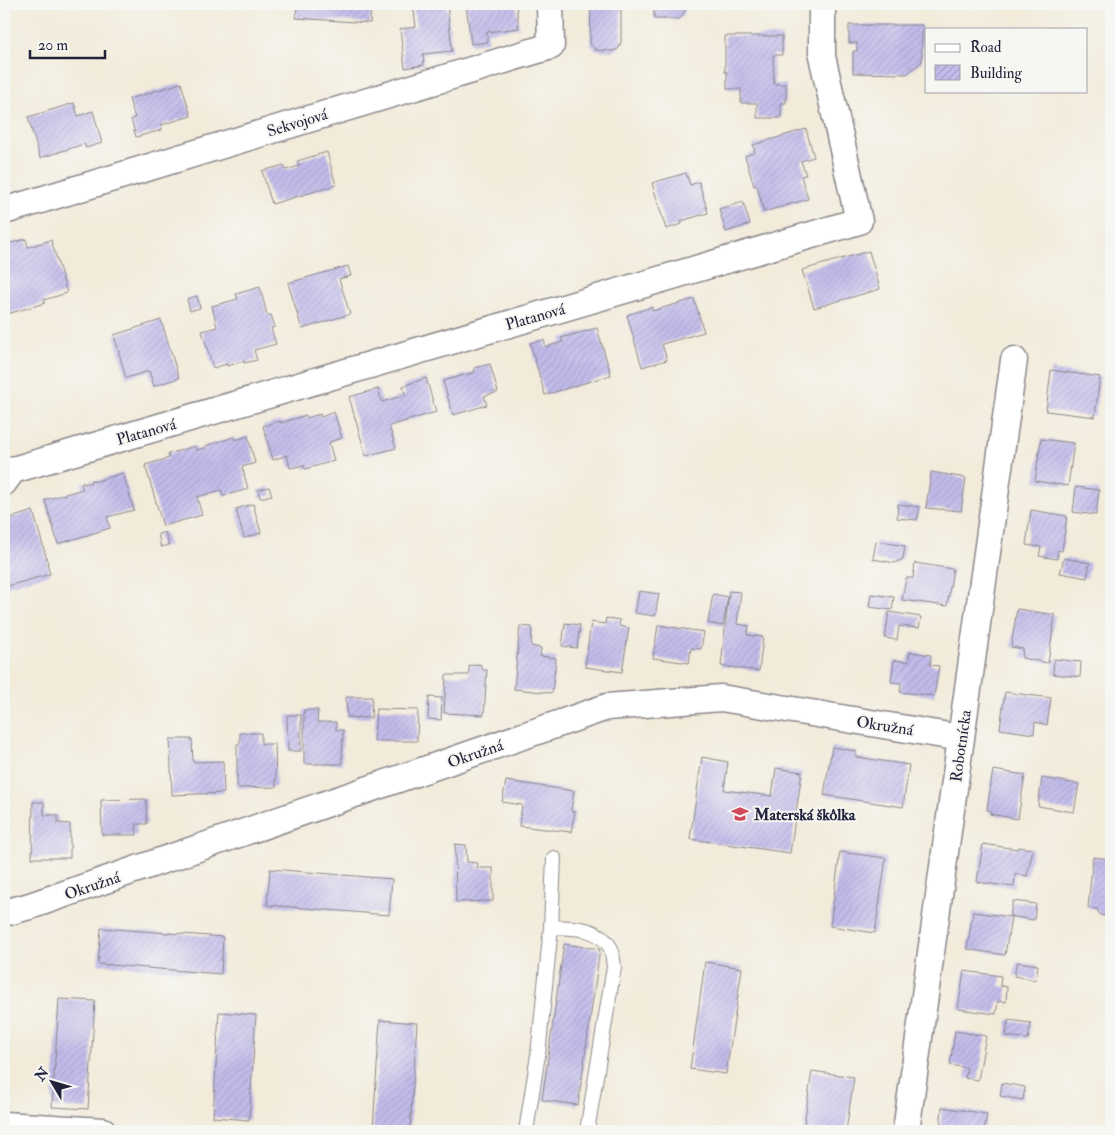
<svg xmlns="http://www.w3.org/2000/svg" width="1115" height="1135" viewBox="0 0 1115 1135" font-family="'IM FELL Double Pica',serif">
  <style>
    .building { fill: url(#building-hatch) }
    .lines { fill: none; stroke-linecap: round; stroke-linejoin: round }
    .service-casing { stroke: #8a868a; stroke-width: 16 }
    .minor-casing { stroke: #8a868a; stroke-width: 29 }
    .service { stroke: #fff; stroke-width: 14 }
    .minor { stroke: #fff; stroke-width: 26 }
    .labels { text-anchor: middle; stroke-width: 4; stroke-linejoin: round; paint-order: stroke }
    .street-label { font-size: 16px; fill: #22223b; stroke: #f6f6f2 }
    .poi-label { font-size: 16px; font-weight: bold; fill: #22223b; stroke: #f6f6f2; text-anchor: start }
  </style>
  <defs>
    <pattern id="building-hatch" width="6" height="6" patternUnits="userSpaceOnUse" patternTransform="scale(1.25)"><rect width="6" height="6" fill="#c3bceb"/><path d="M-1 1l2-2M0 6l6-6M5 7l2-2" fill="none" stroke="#a7a1ca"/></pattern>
  </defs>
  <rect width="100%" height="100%" fill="#f6f6f2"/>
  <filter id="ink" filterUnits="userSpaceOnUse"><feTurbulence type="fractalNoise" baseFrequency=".02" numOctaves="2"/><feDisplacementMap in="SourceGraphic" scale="10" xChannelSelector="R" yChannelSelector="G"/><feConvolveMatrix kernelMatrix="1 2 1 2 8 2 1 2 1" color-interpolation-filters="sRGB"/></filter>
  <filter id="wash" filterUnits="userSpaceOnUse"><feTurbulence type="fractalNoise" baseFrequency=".0096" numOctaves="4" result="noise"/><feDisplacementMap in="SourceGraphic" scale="20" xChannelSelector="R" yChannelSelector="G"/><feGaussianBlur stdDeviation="1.12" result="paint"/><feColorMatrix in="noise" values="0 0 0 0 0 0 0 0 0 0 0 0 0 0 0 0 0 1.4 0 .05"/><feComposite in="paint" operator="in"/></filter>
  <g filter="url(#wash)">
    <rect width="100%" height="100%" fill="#f2ebda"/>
    <g id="blocks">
      <path class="building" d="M 297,4 L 371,4 L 370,23 L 296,18 Z
        M 413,4 L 447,4 L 452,51 L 423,54 L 424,65 L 405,68 L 400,29 L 416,27 Z
        M 466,4 L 516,4 L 519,28 L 487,32 L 488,42 L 471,44 Z
        M 591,4 L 621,4 L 621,42 L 619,48 L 616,50 L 612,51 L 596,50 L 591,45 L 590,42 Z
        M 654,4 L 685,4 L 685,10 L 682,16 L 679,19 L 654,19 Z
        M 849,25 L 922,25 L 922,61 L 907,74 L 853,73 L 853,51 L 857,51 L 857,43 L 849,43 Z
        M 725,36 L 782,36 L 782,55 L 773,55 L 774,84 L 786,84 L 786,103 L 781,103 L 781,118 L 757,118 L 757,103 L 741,103 L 741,89 L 727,89 L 727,72 L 725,72 Z
        M 181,83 L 191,116 L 161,125 L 162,130 L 136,137 L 131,119 L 135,118 L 129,99 Z
        M 74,103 L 78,116 L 93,111 L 102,143 L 86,148 L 84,144 L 40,158 L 28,117 Z
        M 806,129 L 814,157 L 801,161 L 806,175 L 801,176 L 808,199 L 764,212 L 757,185 L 754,186 L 745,156 L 755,152 L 753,145 Z
        M 327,152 L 336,185 L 272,204 L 262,171 L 284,165 L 286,170 L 299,166 L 297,161 Z
        M 686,173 L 690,185 L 699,182 L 708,213 L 681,221 L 682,224 L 666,229 L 652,183 Z
        M 743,202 L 750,224 L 726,232 L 719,209 Z
        M 26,239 L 28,247 L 51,240 L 67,293 L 44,300 L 45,303 L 4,315 L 4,245 Z
        M 869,251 L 880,289 L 814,308 L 802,270 Z
        M 348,266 L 351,276 L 339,279 L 350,314 L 302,329 L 288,283 Z
        M 260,287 L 267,315 L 271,315 L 275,327 L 271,328 L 276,344 L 254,350 L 257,360 L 244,363 L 244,361 L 227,366 L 227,364 L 213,368 L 202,331 L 217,327 L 212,306 L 238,299 L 236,294 Z
        M 197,296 L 200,308 L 190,311 L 187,299 Z
        M 694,299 L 704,332 L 662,344 L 667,360 L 642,367 L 627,315 L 652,307 L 652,311 Z
        M 161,320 L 179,378 L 154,386 L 149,371 L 126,378 L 114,335 Z
        M 597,328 L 611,375 L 545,395 L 530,343 L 544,340 L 546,347 L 563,342 L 561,338 Z
        M 490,364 L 498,392 L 484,396 L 487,405 L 453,415 L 443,381 L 475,372 L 474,368 Z
        M 1051,370 L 1100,377 L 1095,417 L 1046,411 Z
        M 426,378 L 436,412 L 389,426 L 396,448 L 366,456 L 349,397 L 378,389 L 382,402 L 405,395 L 403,386 Z
        M 334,412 L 342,438 L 329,442 L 334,461 L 305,469 L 304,465 L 290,468 L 287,455 L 273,460 L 263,426 L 281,421 L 281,423 L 306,415 L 307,418 L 320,414 L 321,417 Z
        M 248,436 L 255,463 L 242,467 L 248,489 L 223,496 L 221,490 L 197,497 L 202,515 L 163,526 L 145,465 L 169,458 L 168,454 L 195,446 L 196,450 L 205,448 L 205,446 L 234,437 L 235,440 Z
        M 1041,439 L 1074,443 L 1068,486 L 1035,481 Z
        M 931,472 L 966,478 L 961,511 L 926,508 Z
        M 123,473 L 134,510 L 107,517 L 110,528 L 58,544 L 45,500 L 83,489 L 81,483 L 83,482 L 84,484 L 91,482 L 90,480 L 93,480 L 93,482 Z
        M 269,487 L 272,495 L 260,498 L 258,490 Z
        M 1076,487 L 1099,490 L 1096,515 L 1073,512 Z
        M 253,504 L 261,533 L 244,538 L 236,509 Z
        M 898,504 L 920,507 L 917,520 L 897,518 Z
        M 1031,510 L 1067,516 L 1062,551 L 1058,550 L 1057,559 L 1039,556 L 1041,547 L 1026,545 Z
        M 33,511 L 48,563 L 47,563 L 50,574 L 4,587 L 4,528 L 5,528 L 4,520 Z
        M 165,532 L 169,545 L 161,547 L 158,534 Z
        M 876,541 L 905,546 L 903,559 L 895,563 L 873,559 Z
        M 1064,558 L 1090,563 L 1087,578 L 1060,573 Z
        M 915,563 L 953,569 L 947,606 L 902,600 L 906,578 L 913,578 Z
        M 639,591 L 659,594 L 655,616 L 635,613 Z
        M 729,591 L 741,592 L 737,624 L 749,626 L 747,635 L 763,637 L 759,671 L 721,666 Z
        M 713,594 L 728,597 L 723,626 L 708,623 Z
        M 871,594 L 894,597 L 892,610 L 869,607 Z
        M 1017,609 L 1055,615 L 1048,663 L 1022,658 L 1023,649 L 1011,647 Z
        M 889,612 L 921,617 L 919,628 L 899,626 L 897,640 L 885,638 Z
        M 606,618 L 620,620 L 619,626 L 629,628 L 622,672 L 585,667 L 591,622 L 605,624 Z
        M 565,623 L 580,625 L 577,648 L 562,646 Z
        M 658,625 L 704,632 L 701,649 L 691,648 L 689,663 L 653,658 Z
        M 520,626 L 532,627 L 531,646 L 541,648 L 540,656 L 556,658 L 552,693 L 514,689 Z
        M 910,652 L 931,655 L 930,665 L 939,666 L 934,696 L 900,692 L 901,683 L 891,682 L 894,660 L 908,662 Z
        M 1054,659 L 1081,662 L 1080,677 L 1053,674 Z
        M 480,664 L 483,670 L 487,670 L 484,715 L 444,713 L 446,675 L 469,675 L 469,666 Z
        M 1005,692 L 1051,698 L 1047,725 L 1035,722 L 1034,734 L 1000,729 Z
        M 346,697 L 372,697 L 371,718 L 347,717 Z
        M 429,697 L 442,698 L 441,720 L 428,719 Z
        M 376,709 L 418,710 L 417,741 L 374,741 Z
        M 304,710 L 318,710 L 317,722 L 336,722 L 336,730 L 343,730 L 342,764 L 304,764 Z
        M 287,715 L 301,715 L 301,751 L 288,751 Z
        M 240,733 L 261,733 L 261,744 L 275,744 L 276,787 L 237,788 L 237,744 L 240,744 Z
        M 170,739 L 192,739 L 193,762 L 223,761 L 224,793 L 172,795 Z
        M 832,747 L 856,751 L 856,757 L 909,765 L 903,807 L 824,795 Z
        M 702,757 L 728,762 L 724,790 L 772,796 L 776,768 L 802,772 L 790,853 L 690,839 Z
        M 993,770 L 1025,775 L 1018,819 L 990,814 L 991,811 L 987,810 Z
        M 1042,778 L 1079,784 L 1074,812 L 1038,806 Z
        M 506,781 L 574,791 L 571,811 L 575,812 L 571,832 L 519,826 L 522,805 L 502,802 Z
        M 146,799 L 147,824 L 136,824 L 137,835 L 102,835 L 101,800 Z
        M 33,802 L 44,802 L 44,815 L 58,815 L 58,823 L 70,824 L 70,858 L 32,858 Z
        M 1110,803 L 1111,803 L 1111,816 L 1108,816 Z
        M 455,844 L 466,845 L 467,862 L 478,863 L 477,868 L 493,868 L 493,901 L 456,902 Z
        M 983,844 L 1017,849 L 1018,847 L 1033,849 L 1027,876 L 1015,874 L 1014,887 L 977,882 Z
        M 840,852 L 886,858 L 875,933 L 830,926 Z
        M 1093,857 L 1111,859 L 1111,911 L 1105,916 L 1100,915 L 1097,909 L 1088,908 Z
        M 270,869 L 392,879 L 389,915 L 267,905 Z
        M 1013,901 L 1036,904 L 1034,920 L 1010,916 Z
        M 973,912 L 1011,917 L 1005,955 L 967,949 Z
        M 101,928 L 223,937 L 221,974 L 98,964 Z
        M 564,944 L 600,949 L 578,1105 L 542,1100 Z
        M 705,962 L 742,968 L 726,1074 L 690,1069 Z
        M 1017,962 L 1038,965 L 1036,980 L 1014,976 Z
        M 964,971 L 1001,976 L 1000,986 L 1007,987 L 1006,1002 L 998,1001 L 996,1014 L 958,1009 Z
        M 59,999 L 95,1001 L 88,1109 L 52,1107 Z
        M 219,1012 L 256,1015 L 249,1120 L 213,1117 Z
        M 380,1020 L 417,1023 L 410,1130 L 373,1128 Z
        M 1008,1020 L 1031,1023 L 1028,1039 L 1006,1036 Z
        M 955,1031 L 986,1036 L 978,1080 L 965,1078 L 967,1068 L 950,1065 Z
        M 812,1071 L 854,1077 L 846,1131 L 803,1131 Z
        M 1002,1083 L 1025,1087 L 1023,1100 L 1000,1096 Z
        M 942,1107 L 987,1114 L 984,1131 L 940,1131 Z"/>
    </g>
  </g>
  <g filter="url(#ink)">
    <use href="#blocks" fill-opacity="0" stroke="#8a868a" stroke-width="1"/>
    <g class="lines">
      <g class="service-casing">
        <path id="service" d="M 554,858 L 551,927 C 572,928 598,926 610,947 C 613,953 613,961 614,967 L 587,1131
          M 526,1131 L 538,1055 L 551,927"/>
      </g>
      <g class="minor-casing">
        <path id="minor" d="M 4,211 L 551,46 L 550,4
          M 4,482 L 13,470 L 859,221 L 822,56 L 822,4
          M 4,913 L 30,906 L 607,707 L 721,698 L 961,738
          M 4,1125 L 103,1131
          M 906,1131 L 1014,360"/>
      </g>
      <use href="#service" class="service"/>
      <use href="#minor" class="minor"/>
    </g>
  </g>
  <defs>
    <g id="school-bare" transform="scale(1.35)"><path d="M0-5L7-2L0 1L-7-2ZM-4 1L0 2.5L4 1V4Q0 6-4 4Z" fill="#d1495b" stroke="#f6f6f2" stroke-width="2.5" paint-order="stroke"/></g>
  </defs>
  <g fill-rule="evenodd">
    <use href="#school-bare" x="740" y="814"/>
  </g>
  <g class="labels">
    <g class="street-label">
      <text transform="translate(297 122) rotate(-17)" y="6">Sekvojová</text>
      <text transform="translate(535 316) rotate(-16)" y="6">Platanová</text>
      <text transform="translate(146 431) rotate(-16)" y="6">Platanová</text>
      <text transform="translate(885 725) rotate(9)" y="6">Okružná</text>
      <text transform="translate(960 746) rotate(-82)" y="6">Robotnícka</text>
      <text transform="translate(475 753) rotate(-19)" y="6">Okružná</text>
      <text transform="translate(92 885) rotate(-19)" y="6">Okružná</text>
    </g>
    <g class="poi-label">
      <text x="754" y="820">Materská škôlka</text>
    </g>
  </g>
  <rect width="1115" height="1135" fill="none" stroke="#f6f6f2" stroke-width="20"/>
  <rect x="925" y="28" width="162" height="65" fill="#f6f6f2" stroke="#a1a1a9"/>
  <rect x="935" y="44" width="25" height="8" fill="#ffffff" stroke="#a1a1a9"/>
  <text x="970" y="52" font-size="15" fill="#22223b">Road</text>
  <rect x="935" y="65" width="25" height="15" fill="url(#building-hatch)" stroke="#a1a1a9"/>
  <text x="970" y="78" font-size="15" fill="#22223b">Building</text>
  <g transform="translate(52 1082) rotate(308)" stroke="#f6f6f2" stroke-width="4" paint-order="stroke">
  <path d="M0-4L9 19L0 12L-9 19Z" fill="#22223b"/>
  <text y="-8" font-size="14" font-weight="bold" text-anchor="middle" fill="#22223b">N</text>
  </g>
  <path d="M30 50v8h75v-8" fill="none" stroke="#22223b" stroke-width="2.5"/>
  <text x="38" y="50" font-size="15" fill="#22223b" stroke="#f6f6f2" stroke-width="4" paint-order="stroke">20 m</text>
</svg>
